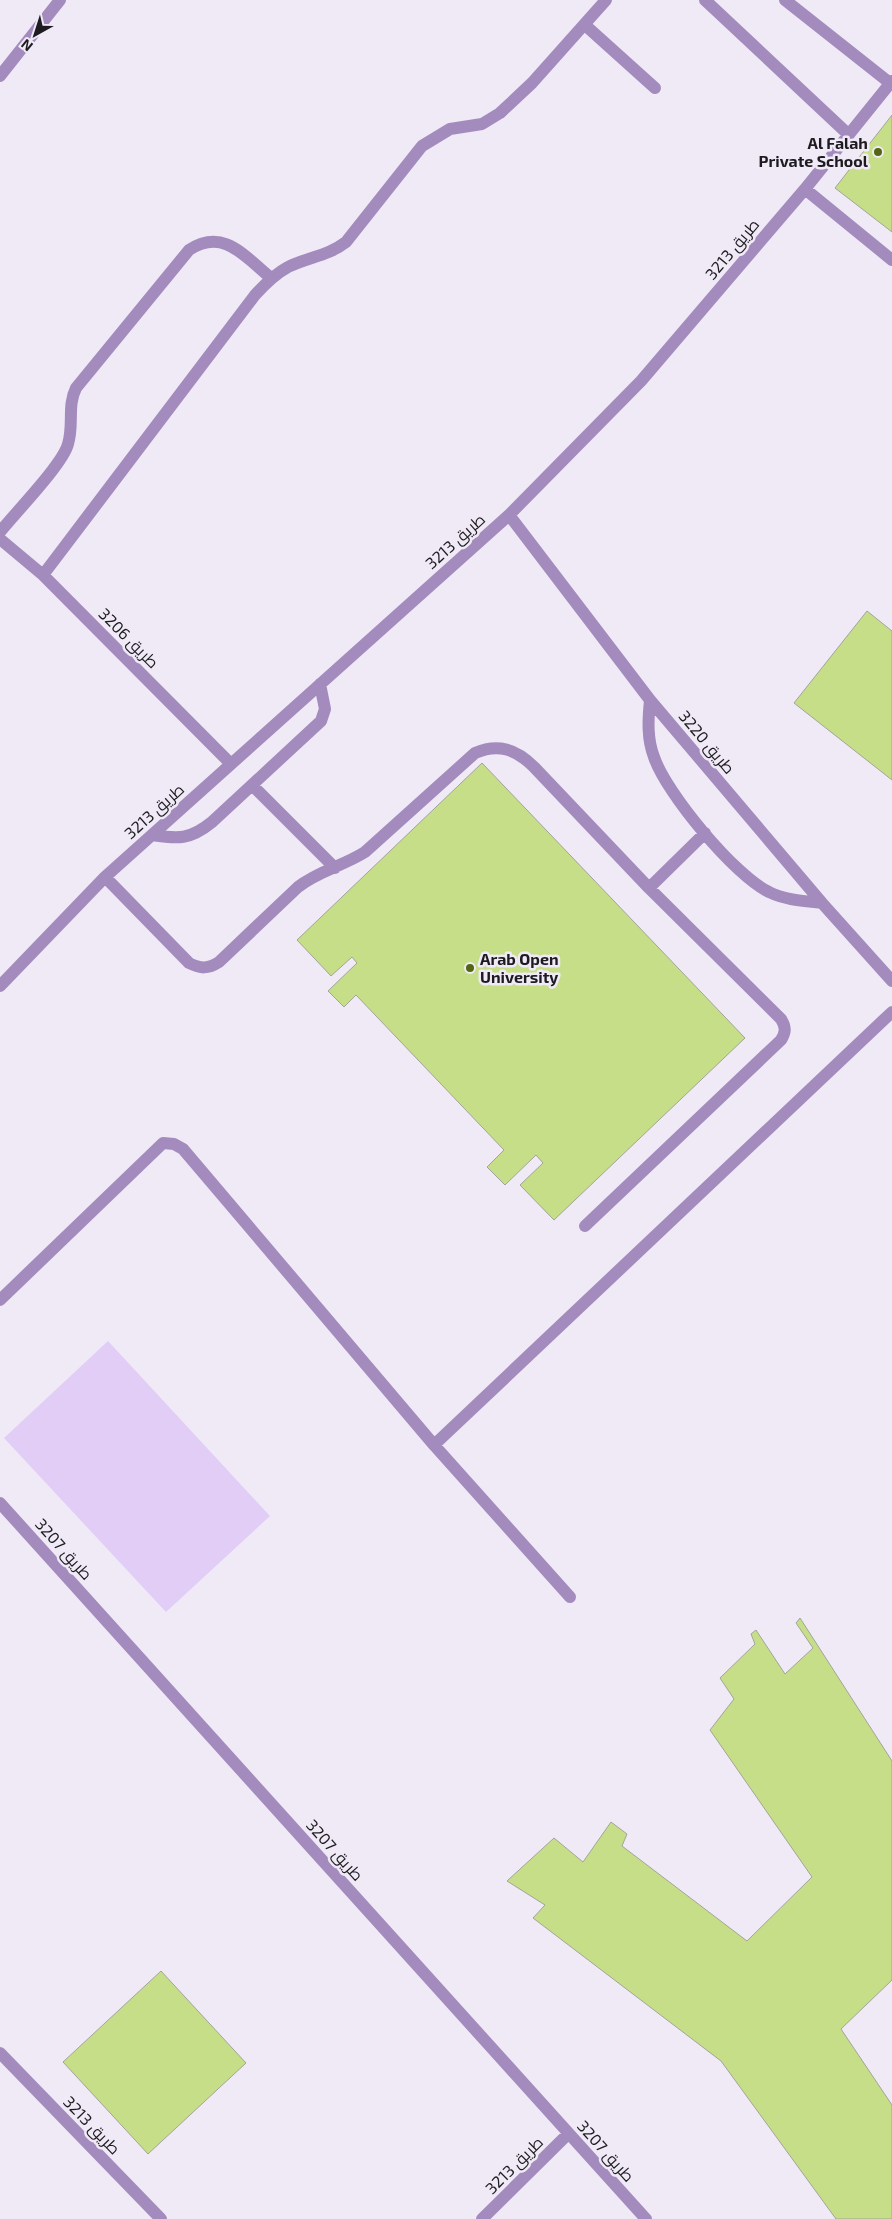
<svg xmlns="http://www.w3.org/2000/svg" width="892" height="2219" viewBox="0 0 892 2219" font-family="'Exo 2',Cairo,sans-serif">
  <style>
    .green { fill: #e1cdf6 }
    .building { fill: #c7de88; stroke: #a1a599 }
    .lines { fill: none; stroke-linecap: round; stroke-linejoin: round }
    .minor { stroke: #a48bbe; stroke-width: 12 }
    .poi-dot { fill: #546611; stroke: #f0eaf7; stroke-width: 2 }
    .labels { text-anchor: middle; stroke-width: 5; stroke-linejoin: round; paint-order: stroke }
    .poi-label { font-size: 16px; font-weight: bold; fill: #1d1b1f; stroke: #f0eaf7; text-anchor: end }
    .street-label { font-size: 16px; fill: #1d1b1f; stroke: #f0eaf7 }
  </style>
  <rect width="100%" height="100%" fill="#f0eaf7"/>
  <path class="green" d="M 108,1341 L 270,1516 L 166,1612 L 4,1438 Z"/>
  <path class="building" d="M 892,115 L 892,232 L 835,188 Z
    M 867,611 L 892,631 L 892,780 L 794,703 Z
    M 482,763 L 745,1038 L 554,1220 L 520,1185 L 543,1163 L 536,1155 L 505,1185 L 487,1167 L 504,1150 L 356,995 L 344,1007 L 328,991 L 357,963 L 352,957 L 331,976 L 297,940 Z
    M 800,1618 L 892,1761 L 892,1980 L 841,2029 L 892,2105 L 892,2219 L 836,2219 L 721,2061 L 533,1918 L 545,1905 L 507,1881 L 554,1838 L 583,1862 L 611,1822 L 627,1834 L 622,1846 L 747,1941 L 812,1877 L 710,1730 L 734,1699 L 720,1678 L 755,1644 L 751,1634 L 756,1630 L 785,1674 L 813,1648 L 796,1623 Z
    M 161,1971 L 246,2063 L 148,2154 L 63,2062 Z"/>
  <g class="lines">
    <path class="minor" d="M 705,0 L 849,135
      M 785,0 L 890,83
      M 585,25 L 655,88
      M 0,76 L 60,0
      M 805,189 L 892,260
      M 509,515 L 650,700 L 822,903 L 892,981
      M 0,532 C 15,513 63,464 68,444 C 74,425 67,406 76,388 L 189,250 C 224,227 245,257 271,278
      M 0,539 L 43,575 L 231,764
      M 43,575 L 255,295 C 265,284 275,274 288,267 C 308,257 328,256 346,242 L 422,146 L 450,129 L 482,124 L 500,113 L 532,83 L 606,0
      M 650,700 C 648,720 647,739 654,757 C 666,793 735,876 769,892 C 785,900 805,901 822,903
      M 252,785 L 335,868
      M 152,835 C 178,839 190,840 212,822 L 321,721 L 325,709 L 320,684
      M 105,877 L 189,963 C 201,969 208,969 219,962 L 298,887 C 318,871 343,866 365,852 L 475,753 C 498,743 516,749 534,767 L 649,888 L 781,1019 C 786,1027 786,1032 781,1040 L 585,1226
      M 649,888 L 705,833
      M 0,986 L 105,877 L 509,515 L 641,381 L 805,189 L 892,81
      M 0,1300 L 163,1143 L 174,1144 L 183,1149 L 434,1445 L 570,1597
      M 434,1445 L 892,1012
      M 0,1503 L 646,2219
      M 0,2053 L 161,2219
      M 482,2219 L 568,2134"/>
  </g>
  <g class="poi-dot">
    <circle cx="878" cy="152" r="5"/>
    <circle cx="470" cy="968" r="5"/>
  </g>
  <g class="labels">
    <g class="poi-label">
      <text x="868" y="149">Al Falah<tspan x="868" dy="18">Private School</tspan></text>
      <text x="480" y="965" text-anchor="start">Arab Open<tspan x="480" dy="18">University</tspan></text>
    </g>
    <g class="street-label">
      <text transform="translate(732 249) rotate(-50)" y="6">طريق 3213</text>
      <text transform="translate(455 541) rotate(-42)" y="6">طريق 3213</text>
      <text transform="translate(129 638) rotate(45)" y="6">طريق 3206</text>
      <text transform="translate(707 742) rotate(50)" y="6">طريق 3220</text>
      <text transform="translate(154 811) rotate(-42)" y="6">طريق 3213</text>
      <text transform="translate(64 1549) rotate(48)" y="6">طريق 3207</text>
      <text transform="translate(335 1850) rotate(48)" y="6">طريق 3207</text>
      <text transform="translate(92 2125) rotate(46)" y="6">طريق 3213</text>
      <text transform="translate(606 2151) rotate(48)" y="6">طريق 3207</text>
      <text transform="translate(514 2165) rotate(-45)" y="6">طريق 3213</text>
    </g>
  </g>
  <g transform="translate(35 35) rotate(219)" stroke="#f0eaf7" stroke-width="4" paint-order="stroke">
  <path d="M0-4L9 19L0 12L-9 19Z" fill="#1d1b1f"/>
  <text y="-8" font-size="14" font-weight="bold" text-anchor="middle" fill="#1d1b1f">N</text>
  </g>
</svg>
